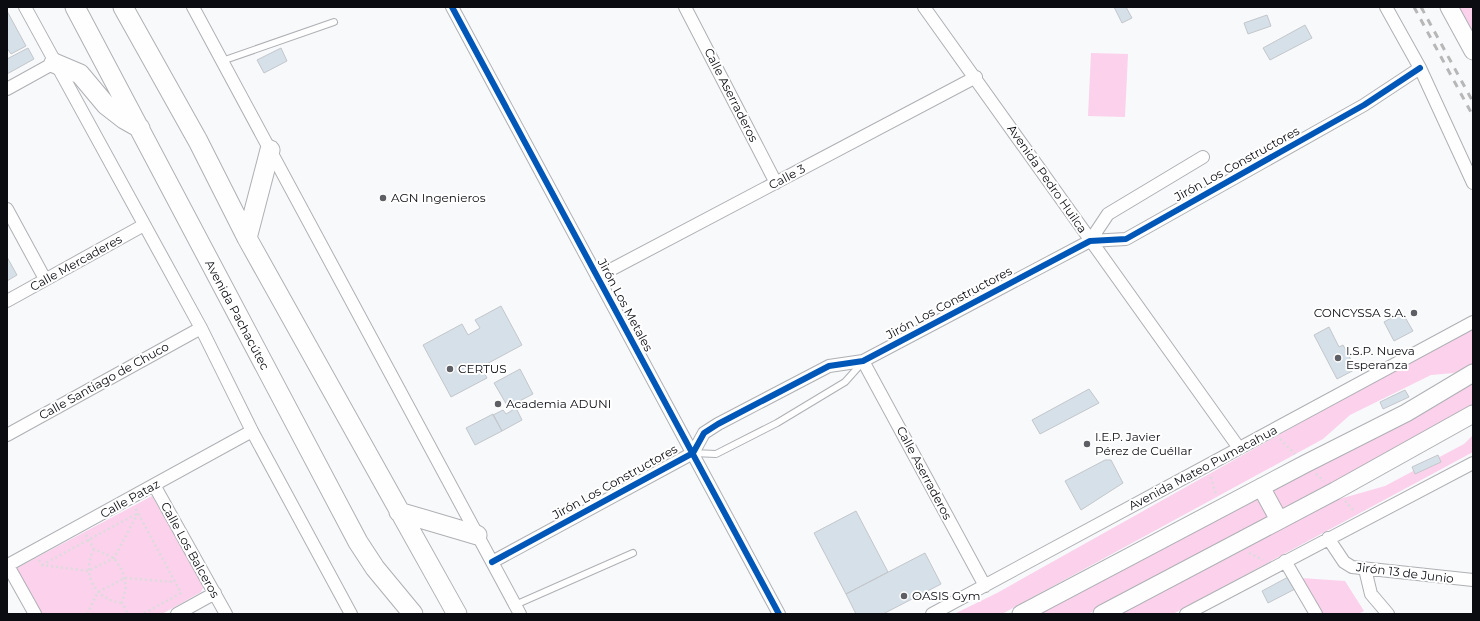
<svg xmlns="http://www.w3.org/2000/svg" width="1480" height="621" viewBox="0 0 1480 621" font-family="Montserrat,sans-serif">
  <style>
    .green { fill: #fbd1ec }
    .building { fill: #d6e0e8; stroke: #c3c7cb }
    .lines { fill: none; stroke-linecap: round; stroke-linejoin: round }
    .service-casing { stroke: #afb0b4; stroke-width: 8 }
    .minor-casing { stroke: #afb0b4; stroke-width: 14 }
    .secondary-casing { stroke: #afb0b4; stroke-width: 19 }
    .primary-casing { stroke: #afb0b4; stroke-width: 21 }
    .path { stroke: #dcdcdd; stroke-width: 2.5; stroke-dasharray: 2 3; stroke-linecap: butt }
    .service { stroke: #fefefe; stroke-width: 6 }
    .minor { stroke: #fefefe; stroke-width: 12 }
    .secondary { stroke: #fefefe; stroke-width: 17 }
    .primary { stroke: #fefefe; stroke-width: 19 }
    .rail { stroke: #b7b7b8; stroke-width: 3; stroke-dasharray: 7 7; stroke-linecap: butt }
    .cycleway-casing { stroke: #fff; stroke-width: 8 }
    .cycleway { stroke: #0057b8; stroke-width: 6 }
    .poi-dot { fill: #5d5f64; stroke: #fff; stroke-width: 1.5 }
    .labels { text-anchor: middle; stroke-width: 4; stroke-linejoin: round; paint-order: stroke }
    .street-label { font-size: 12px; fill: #0a0c12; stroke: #fff }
    .poi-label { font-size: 12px; fill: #0a0c12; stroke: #fff; text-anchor: start }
  </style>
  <rect width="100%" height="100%" fill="#f8f9fb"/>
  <path class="green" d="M 1458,7 L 1473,7 L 1473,36 Z
    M 1091,53 L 1128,54 L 1125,117 L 1088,116 Z
    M 1473,326 L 1473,364 L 1454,373 L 1431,375 L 1350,415 L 1323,439 L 1002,614 L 954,614 L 997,593 Z
    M 1473,381 L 1473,409 L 1088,614 L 1026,614 Z
    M 1473,435 L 1473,452 L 1173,614 L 1120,614 L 1336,500 L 1385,486 L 1464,444 Z
    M 152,496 L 201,582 L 203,588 L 201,592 L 162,614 L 40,614 L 15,569 Z
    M 1301,578 L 1345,581 L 1364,611 L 1358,614 L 1322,614 Z"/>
  <path class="building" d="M 1114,7 L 1126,7 L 1132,18 L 1122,23 Z
    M 7,11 L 26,46 L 11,54 L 7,48 Z
    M 1267,15 L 1271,26 L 1248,34 L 1244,23 Z
    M 1305,25 L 1312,38 L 1270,60 L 1263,48 Z
    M 28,48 L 34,59 L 7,74 L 7,59 Z
    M 281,48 L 287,61 L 264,73 L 257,60 Z
    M 7,257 L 17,275 L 7,281 Z
    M 501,306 L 522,345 L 481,367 L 487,378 L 451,397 L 423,345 L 462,324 L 468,335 L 480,328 L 475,320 Z
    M 1402,312 L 1413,331 L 1394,341 L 1384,322 Z
    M 1329,327 L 1339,347 L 1343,345 L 1356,369 L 1337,379 L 1314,335 Z
    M 520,369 L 533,394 L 508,407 L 494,383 Z
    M 1089,389 L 1099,403 L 1040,434 L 1032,420 Z
    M 1405,390 L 1409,397 L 1383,409 L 1380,402 Z
    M 516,408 L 522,420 L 502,431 L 493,415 L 503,410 L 506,414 Z
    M 493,414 L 502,431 L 475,445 L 466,428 Z
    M 1438,455 L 1441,462 L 1415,474 L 1412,467 Z
    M 1105,460 L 1111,460 L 1123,483 L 1081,510 L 1065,481 Z
    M 856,511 L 888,572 L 846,594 L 814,533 Z
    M 925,553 L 941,584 L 883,614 L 856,614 L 846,594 Z
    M 1290,576 L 1297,588 L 1268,603 L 1262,591 Z"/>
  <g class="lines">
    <g class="service-casing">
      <path id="service" d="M 222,61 L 334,22
        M 693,453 L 716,454 L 777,423 L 845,382 L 862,363
        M 515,605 L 633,553"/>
    </g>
    <g class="minor-casing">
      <path id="minor" d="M 25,7 L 201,328 L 252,431 L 351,614
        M 193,7 L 520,614
        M 452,7 L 779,614
        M 685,7 L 776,183
        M 924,7 L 1239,448
        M 1386,7 L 1420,68 L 1473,183
        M 7,89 L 54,63
        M 7,209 L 45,279
        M 1090,241 L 1108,214 L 1203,157
        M 597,277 L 976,77
        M 7,301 L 144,225
        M 863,361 L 985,586
        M 7,435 L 201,328
        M 154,485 L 226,614
        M 1328,538 L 1344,562 L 1352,567 L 1473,580
        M 1285,561 L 1316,614
        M 492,562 L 693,453 L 704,433 L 718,424 L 829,366 L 863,361 L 1090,241 L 1126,239 L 1364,105 L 1420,68
        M 7,564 L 35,614
        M 8,565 L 252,431
        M 1365,569 L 1371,594 L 1388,614
        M 177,614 L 215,593
        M 932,614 L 1473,322
        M 1186,614 L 1473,463"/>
    </g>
    <g class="secondary-casing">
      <path id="secondary" d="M 1449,7 L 1473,51
        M 1261,487 L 1279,520
        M 1021,614 L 1305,464 L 1406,413 L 1473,373
        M 1102,614 L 1335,491 L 1473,414"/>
    </g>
    <g class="primary-casing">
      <path id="primary" d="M 75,7 L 358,542 L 375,568 L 413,614
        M 123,7 L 198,141 L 247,238 L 457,614
        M 54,63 L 80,74 L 106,105 L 124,119 L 140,128
        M 247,238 L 270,150
        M 399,512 L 477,535"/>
    </g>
    <path class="path" d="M 1280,439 L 1295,454
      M 1316,474 L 1324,481
      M 1211,477 L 1216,495
      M 1345,501 L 1355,512
      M 86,535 L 94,549 L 114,558 L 122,570 L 126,586 L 122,603 L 128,614
      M 94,549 C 81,574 94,599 122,603
      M 1249,553 L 1263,560
      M 39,560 L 42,565 L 88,571 L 114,558 L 138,513 L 135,508
      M 42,565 L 138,513 L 181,593 L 143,614
      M 87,614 L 98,592 L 125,578 L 175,582"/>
    <use href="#service" class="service"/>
    <use href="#minor" class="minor"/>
    <use href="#secondary" class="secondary"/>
    <use href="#primary" class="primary"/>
    <path class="rail" d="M 1414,7 L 1473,116
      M 1421,7 L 1473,102"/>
    <g class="cycleway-casing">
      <path id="cycleway" d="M 452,7 L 779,614
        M 492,562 L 693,453 L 704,433 L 718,424 L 829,366 L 863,361 L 1090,241 L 1126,239 L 1364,105 L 1420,68"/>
    </g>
    <use href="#cycleway" class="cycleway"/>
  </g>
  <g class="poi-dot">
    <circle cx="383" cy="198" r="4"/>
    <circle cx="1414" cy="313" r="4"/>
    <circle cx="1338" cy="358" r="4"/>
    <circle cx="450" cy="369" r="4"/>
    <circle cx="498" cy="404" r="4"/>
    <circle cx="1087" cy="444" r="4"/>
    <circle cx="904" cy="596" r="4"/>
  </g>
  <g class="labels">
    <g class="street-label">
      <text transform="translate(731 95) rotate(63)" y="4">Calle Aserraderos</text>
      <text transform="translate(1237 164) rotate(-29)" y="4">Jirón Los Constructores</text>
      <text transform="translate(787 177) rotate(-28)" y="4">Calle 3</text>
      <text transform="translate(1047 179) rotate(55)" y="4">Avenida Pedro Huilca</text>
      <text transform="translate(76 263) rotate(-29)" y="4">Calle Mercaderes</text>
      <text transform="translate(949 303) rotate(-28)" y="4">Jirón Los Constructores</text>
      <text transform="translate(625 305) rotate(62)" y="4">Jirón Los Metales</text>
      <text transform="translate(237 315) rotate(62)" y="4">Avenida Pachacútec</text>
      <text transform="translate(104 381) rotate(-29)" y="4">Calle Santiago de Chuco</text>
      <text transform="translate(1203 468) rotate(-28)" y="4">Avenida Mateo Pumacahua</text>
      <text transform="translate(924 473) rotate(62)" y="4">Calle Aserraderos</text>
      <text transform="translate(615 482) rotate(-29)" y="4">Jirón Los Constructores</text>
      <text transform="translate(130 499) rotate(-29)" y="4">Calle Pataz</text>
      <text transform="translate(190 550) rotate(61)" y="4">Calle Los Balceros</text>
      <text transform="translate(1405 573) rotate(7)" y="4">Jirón 13 de Junio</text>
    </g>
    <g class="poi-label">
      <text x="391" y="202">AGN Ingenieros</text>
      <text x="1406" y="317" text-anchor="end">CONCYSSA S.A.</text>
      <text x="1346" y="355">I.S.P. Nueva<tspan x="1346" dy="14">Esperanza</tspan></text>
      <text x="458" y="373">CERTUS</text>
      <text x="506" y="408">Academia ADUNI</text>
      <text x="1095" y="441">I.E.P. Javier<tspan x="1095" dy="14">Pérez de Cuéllar</tspan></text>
      <text x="912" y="600">OASIS Gym</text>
    </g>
  </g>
  <rect width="1480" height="621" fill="none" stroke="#0a0c12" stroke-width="16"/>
</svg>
